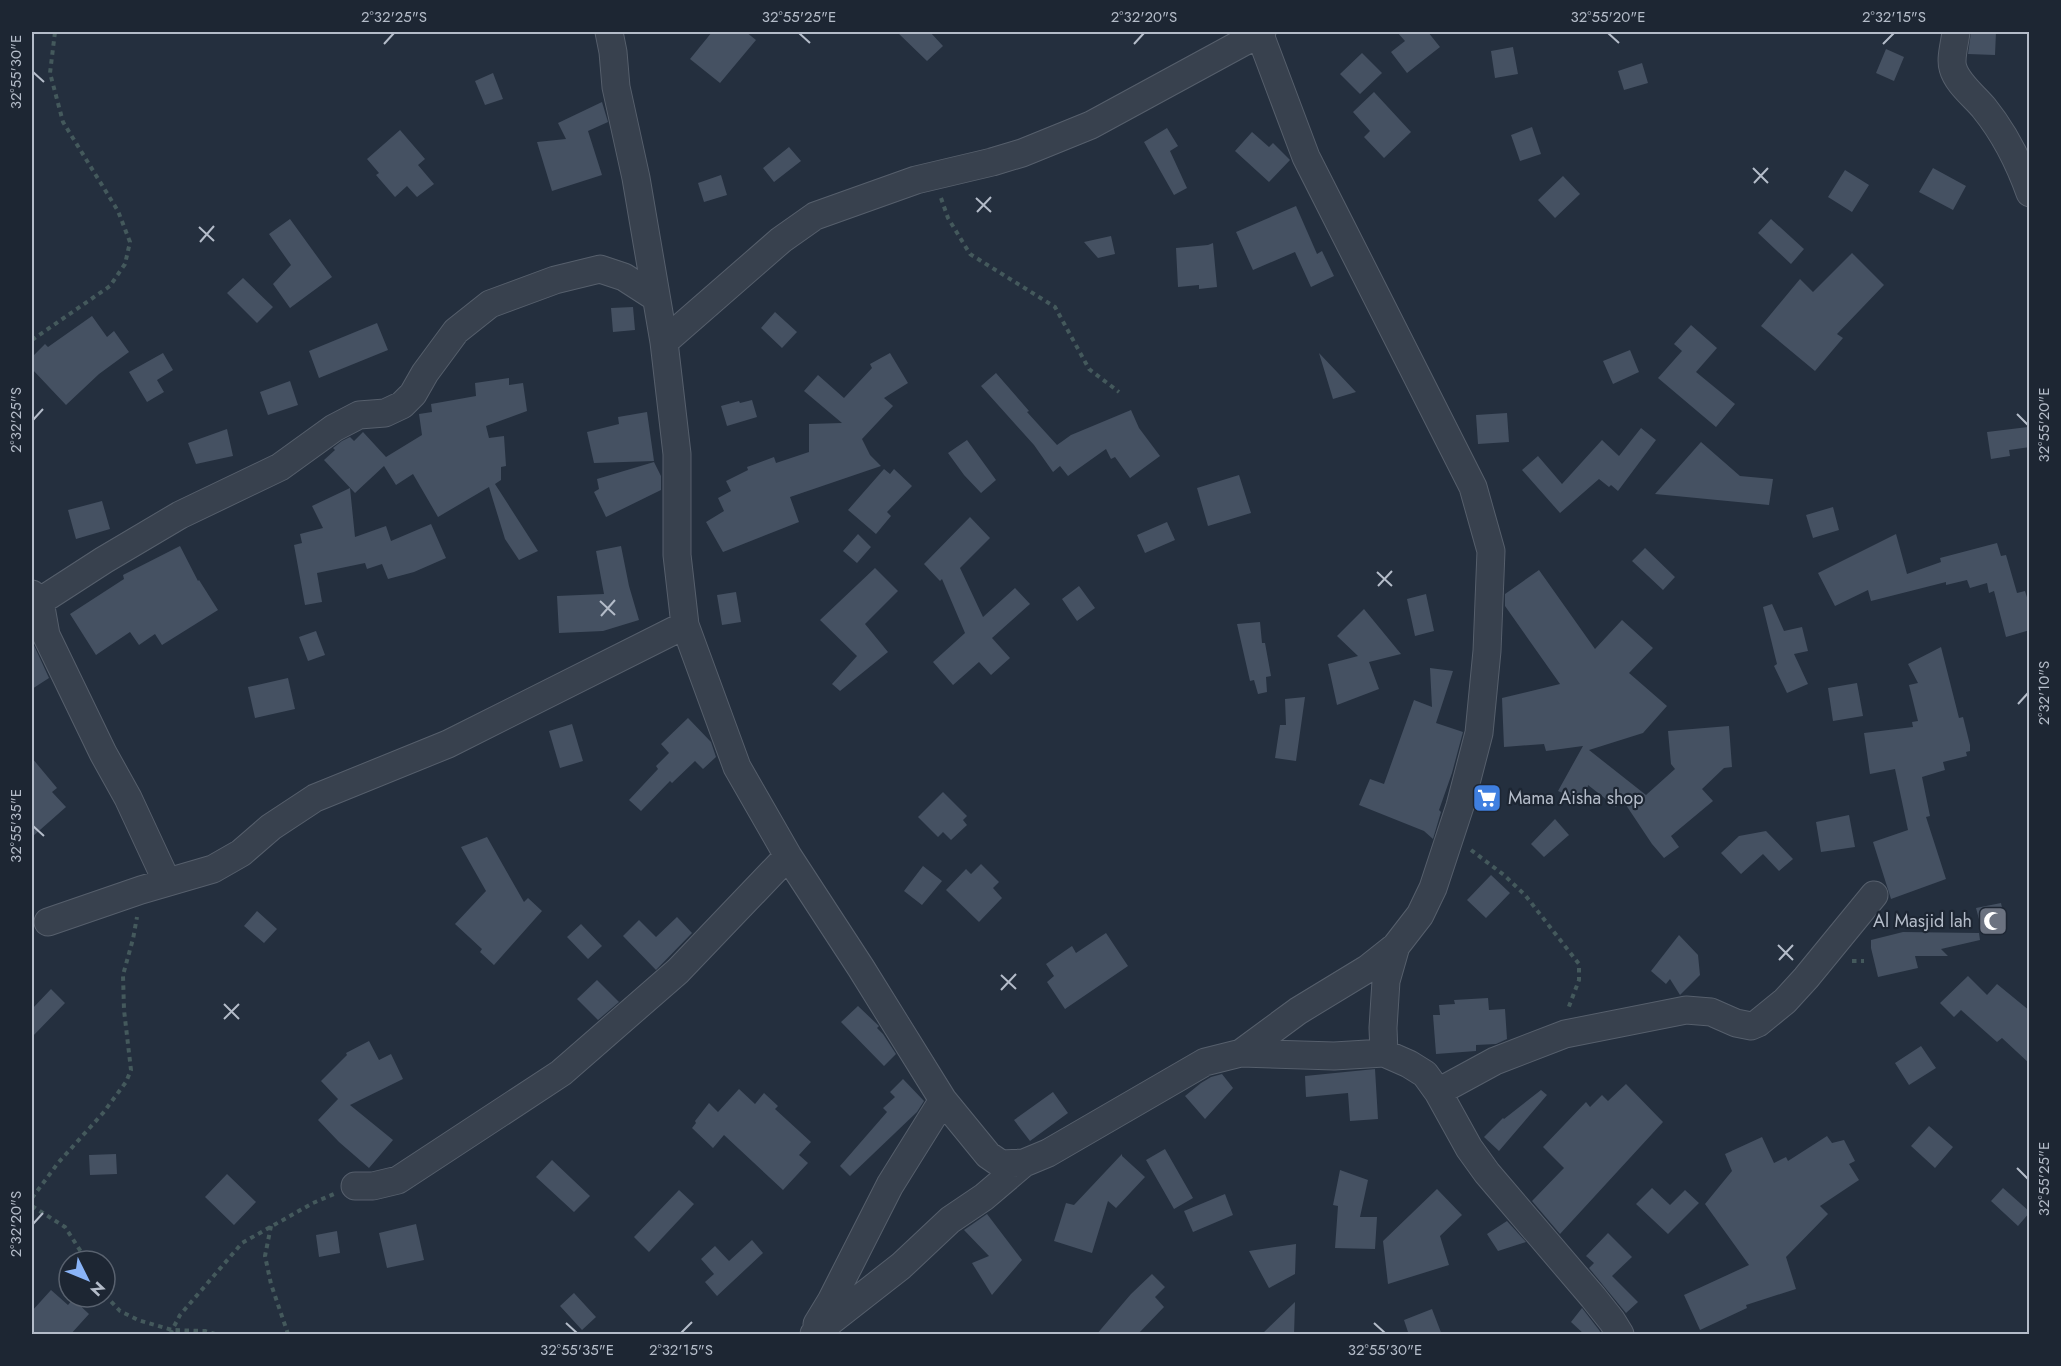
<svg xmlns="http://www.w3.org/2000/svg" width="2061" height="1366" viewBox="0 0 2061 1366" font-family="Jost,sans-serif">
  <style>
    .building { fill: #455162 }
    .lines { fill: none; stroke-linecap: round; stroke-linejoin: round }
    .minor-casing { stroke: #565f6c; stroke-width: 29 }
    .path { stroke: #44595c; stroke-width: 4; stroke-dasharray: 4.5 4.5; stroke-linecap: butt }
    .minor { stroke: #38414e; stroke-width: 27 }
    .ticks { fill: none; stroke: #b4bcc9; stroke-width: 2 }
    .labels { text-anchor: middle; stroke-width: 4.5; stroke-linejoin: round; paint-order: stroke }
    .poi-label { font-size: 18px; fill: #b4bcc9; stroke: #1d2633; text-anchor: start }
    .neatline { fill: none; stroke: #b4bcc9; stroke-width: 2 }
    .ticks-label { font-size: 15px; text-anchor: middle; fill: #b4bcc9 }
  </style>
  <rect width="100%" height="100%" fill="#242f3e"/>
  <path class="building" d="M 712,32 L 746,32 L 756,40 L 720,83 L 690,59 Z
    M 897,32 L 930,32 L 943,46 L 927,61 Z
    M 1397,32 L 1428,32 L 1440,47 L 1407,73 L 1391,52 L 1405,41 Z
    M 1971,32 L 1996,32 L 1995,55 L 1968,54 Z
    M 1513,47 L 1518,74 L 1495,78 L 1491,51 Z
    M 1886,49 L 1904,57 L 1894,81 L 1876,73 Z
    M 1362,53 L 1382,73 L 1360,94 L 1340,74 Z
    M 1642,63 L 1648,83 L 1624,90 L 1618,71 Z
    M 493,73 L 503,99 L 485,105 L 475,81 Z
    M 1374,92 L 1411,132 L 1384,158 L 1364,137 L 1370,131 L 1353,112 Z
    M 602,102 L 608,122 L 588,131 L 602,175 L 552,191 L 537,142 L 566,139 L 558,123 Z
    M 1532,127 L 1541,154 L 1520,161 L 1511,135 Z
    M 1167,128 L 1178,146 L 1170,151 L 1187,188 L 1174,195 L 1144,142 Z
    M 400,130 L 425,159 L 418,165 L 434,184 L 417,197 L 407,186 L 395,197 L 376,175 L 379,173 L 367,159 Z
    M 1252,132 L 1269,147 L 1273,143 L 1290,160 L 1269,182 L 1235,151 Z
    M 789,147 L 801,161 L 774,182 L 763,168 Z
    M 1933,168 L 1966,186 L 1953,210 L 1919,192 Z
    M 1845,170 L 1869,185 L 1852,212 L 1828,197 Z
    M 721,175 L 727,195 L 704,202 L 698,183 Z
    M 1563,176 L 1580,194 L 1555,218 L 1538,200 Z
    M 1296,206 L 1317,254 L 1322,251 L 1334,276 L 1311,287 L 1295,252 L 1253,270 L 1236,232 Z
    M 290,219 L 332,277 L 290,308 L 273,284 L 291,265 L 269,234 Z
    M 1771,219 L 1804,249 L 1791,264 L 1758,233 Z
    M 1111,236 L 1115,254 L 1098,258 L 1084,242 Z
    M 1213,243 L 1217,287 L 1199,289 L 1199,285 L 1178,287 L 1176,248 L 1208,245 Z
    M 1852,253 L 1884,285 L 1837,334 L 1843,338 L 1815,371 L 1761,326 L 1800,279 L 1813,292 Z
    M 243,278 L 273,307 L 257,323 L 227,293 Z
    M 633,307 L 635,330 L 613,332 L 611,308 Z
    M 775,312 L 797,332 L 782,348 L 761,328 Z
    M 92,316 L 107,337 L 114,331 L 129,352 L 99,374 L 66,405 L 32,369 L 32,357 L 45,344 L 48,347 Z
    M 377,323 L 388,350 L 319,378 L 309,351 Z
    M 1691,325 L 1717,348 L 1696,372 L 1735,404 L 1716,427 L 1658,378 L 1682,351 L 1674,344 Z
    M 1630,350 L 1639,372 L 1613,384 L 1603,361 Z
    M 163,353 L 173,370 L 157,380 L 164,392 L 147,402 L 129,372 Z
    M 890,353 L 908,383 L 884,398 L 893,406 L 862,439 L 870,455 L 881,466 L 790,497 L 799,522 L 723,552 L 706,522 L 724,511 L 718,498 L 731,491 L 726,481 L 748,470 L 747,467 L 774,457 L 776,463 L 809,452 L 809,424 L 842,423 L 804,391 L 818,375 L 844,398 L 872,368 L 870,364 Z
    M 1319,353 L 1356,392 L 1333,399 Z
    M 996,373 L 1029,411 L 1027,412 L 1057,445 L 1071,435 L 1131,410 L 1139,428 L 1160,456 L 1130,478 L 1115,457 L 1111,459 L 1106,449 L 1068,476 L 1060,466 L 1053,472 L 1034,445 L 981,386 Z
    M 509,378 L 509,385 L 523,383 L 527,411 L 486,426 L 489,438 L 504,436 L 506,466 L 501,467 L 501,480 L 495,484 L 538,551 L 519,560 L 505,539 L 489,487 L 438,517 L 413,474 L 396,485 L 384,466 L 355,493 L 324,460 L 335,450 L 333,448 L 342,441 L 350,437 L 354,441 L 363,432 L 386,457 L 422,435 L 419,414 L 432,412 L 431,404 L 476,396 L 475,383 Z
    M 290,381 L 298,405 L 268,415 L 260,392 Z
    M 752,400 L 757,417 L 727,426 L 721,406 L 739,401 L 740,403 Z
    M 647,412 L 654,461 L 594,463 L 587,432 L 619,424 L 618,417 Z
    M 1507,413 L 1509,442 L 1478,444 L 1476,415 Z
    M 2028,427 L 2030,447 L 2009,450 L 2010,456 L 1991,459 L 1987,432 Z
    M 1641,428 L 1656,440 L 1618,491 L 1611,485 L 1609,487 L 1599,479 L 1560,513 L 1522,470 L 1538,456 L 1562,484 L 1602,440 L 1619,456 Z
    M 227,429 L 233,456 L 196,464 L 188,443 Z
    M 967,440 L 996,480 L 981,493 L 964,475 L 948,453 Z
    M 1701,442 L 1740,476 L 1773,479 L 1769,505 L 1655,494 Z
    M 654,462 L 661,476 L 661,490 L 606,517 L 594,492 L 599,489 L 597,479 Z
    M 884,469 L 890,474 L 894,469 L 912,486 L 887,512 L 891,516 L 876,534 L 848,510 Z
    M 1239,475 L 1251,513 L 1208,526 L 1197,488 Z
    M 350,488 L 355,537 L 386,526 L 391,541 L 431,524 L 446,558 L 414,572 L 388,579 L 382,564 L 367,569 L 365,563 L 317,573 L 322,602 L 305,605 L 294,545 L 302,543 L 300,534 L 323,528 L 312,506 Z
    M 102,501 L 110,529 L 76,539 L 68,510 Z
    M 1833,507 L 1839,530 L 1813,538 L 1806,515 Z
    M 970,517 L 990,538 L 960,568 L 983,617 L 1015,588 L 1030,604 L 992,638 L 1010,658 L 991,675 L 979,662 L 953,685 L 933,662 L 965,633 L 942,579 L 940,581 L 924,564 Z
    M 1167,522 L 1175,540 L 1145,553 L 1137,535 Z
    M 858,534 L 871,547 L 857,563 L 843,551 Z
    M 1896,534 L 1907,574 L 1941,562 L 1940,558 L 1997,543 L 2001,556 L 2006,555 L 2017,593 L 2025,591 L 2030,607 L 2030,630 L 2006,637 L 1994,591 L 1989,593 L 1987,583 L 1970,588 L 1967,580 L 1946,585 L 1946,582 L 1871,601 L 1868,590 L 1835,606 L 1818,573 Z
    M 180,546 L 198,581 L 199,580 L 218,610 L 162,645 L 155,634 L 139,645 L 130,632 L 96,655 L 70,614 L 124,579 L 123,575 Z
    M 621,546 L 629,586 L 639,620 L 603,631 L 559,633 L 557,596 L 604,594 L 596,551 Z
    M 1645,548 L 1675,577 L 1663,590 L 1632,561 Z
    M 875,568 L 898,591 L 865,624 L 888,652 L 840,691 L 832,684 L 857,656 L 820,620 Z
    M 1539,570 L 1595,649 L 1622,620 L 1653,648 L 1629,673 L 1667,706 L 1643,733 L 1589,750 L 1646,795 L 1675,769 L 1671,764 L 1668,731 L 1729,726 L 1732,767 L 1724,768 L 1702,789 L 1713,801 L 1671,836 L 1679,847 L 1664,858 L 1652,844 L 1622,799 L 1616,807 L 1588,785 L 1585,803 L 1558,791 L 1583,746 L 1546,751 L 1544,744 L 1504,747 L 1502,698 L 1560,684 L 1505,606 L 1505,594 Z
    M 1079,586 L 1095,608 L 1077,621 L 1062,599 Z
    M 736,592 L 741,622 L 722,625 L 717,595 Z
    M 1426,594 L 1434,631 L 1415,636 L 1407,599 Z
    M 1772,604 L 1784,631 L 1802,627 L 1808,651 L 1794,654 L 1808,684 L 1787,693 L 1774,666 L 1777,664 L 1763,607 Z
    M 1364,609 L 1401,654 L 1369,662 L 1379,689 L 1337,705 L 1328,664 L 1358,656 L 1337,636 Z
    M 1260,622 L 1262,643 L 1265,643 L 1271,676 L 1266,677 L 1267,692 L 1258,694 L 1254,680 L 1250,681 L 1237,624 Z
    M 316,631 L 325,655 L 308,661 L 299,637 Z
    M 32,641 L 49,678 L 32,689 Z
    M 1941,647 L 1959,718 L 1963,717 L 1970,745 L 1970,751 L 1966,752 L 1967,756 L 1943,762 L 1945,770 L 1922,777 L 1930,816 L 1926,817 L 1946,879 L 1891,899 L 1873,842 L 1908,830 L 1895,769 L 1870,774 L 1864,733 L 1913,727 L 1912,722 L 1918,721 L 1909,685 L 1918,683 L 1908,664 Z
    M 1430,668 L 1453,671 L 1436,723 L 1463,732 L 1452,773 L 1439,810 L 1441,812 L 1433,839 L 1424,831 L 1359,805 L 1370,779 L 1384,784 L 1414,700 L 1432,707 Z
    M 288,678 L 295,709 L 255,718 L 248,687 Z
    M 1857,683 L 1863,716 L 1833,721 L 1828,688 Z
    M 1305,697 L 1296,761 L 1275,758 L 1280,725 L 1286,725 L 1285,699 Z
    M 688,718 L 711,742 L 716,757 L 703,769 L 695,761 L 672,783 L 670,781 L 641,811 L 629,800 L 658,769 L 656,766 L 669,753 L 661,744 Z
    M 572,724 L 583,761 L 560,768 L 549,731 Z
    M 32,758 L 57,788 L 52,792 L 66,807 L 32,837 Z
    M 943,792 L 967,816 L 963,820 L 967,825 L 951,840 L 943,832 L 938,837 L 918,817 Z
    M 1849,815 L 1855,847 L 1821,852 L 1816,822 Z
    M 1555,819 L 1569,835 L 1544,857 L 1531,844 Z
    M 1766,831 L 1793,859 L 1779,871 L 1763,854 L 1741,874 L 1721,853 L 1739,836 Z
    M 487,837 L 524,902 L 528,898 L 542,911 L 494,965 L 480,952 L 482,949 L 455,924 L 486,891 L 461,847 Z
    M 981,864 L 999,882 L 993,888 L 1002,898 L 979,922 L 946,890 L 966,869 L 971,874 Z
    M 923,866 L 942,881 L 922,905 L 904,891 Z
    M 1491,875 L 1510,893 L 1486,918 L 1467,900 Z
    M 2001,903 L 2005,922 L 1981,927 L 1976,908 Z
    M 257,911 L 277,929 L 264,943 L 244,926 Z
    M 677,917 L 692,933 L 656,970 L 623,936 L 639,920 L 656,937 Z
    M 581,924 L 602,946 L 588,959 L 567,937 Z
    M 1903,932 L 1979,933 L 1980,940 L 1941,949 L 1948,956 L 1915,956 L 1918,968 L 1878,977 L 1871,948 L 1871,940 Z
    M 1106,933 L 1128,966 L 1065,1009 L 1047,982 L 1054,976 L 1046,964 L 1072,946 L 1076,953 Z
    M 1679,935 L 1698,955 L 1700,975 L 1680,995 L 1670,979 L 1666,984 L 1651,971 Z
    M 1968,976 L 1987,995 L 1997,984 L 2030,1011 L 2030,1064 L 2002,1038 L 1997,1042 L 1961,1010 L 1954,1017 L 1940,1003 Z
    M 597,980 L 619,1002 L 598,1020 L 577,999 Z
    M 51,989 L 65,1003 L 32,1037 L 32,1009 Z
    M 1488,998 L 1489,1010 L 1505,1009 L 1507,1039 L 1496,1044 L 1476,1045 L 1476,1051 L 1436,1054 L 1433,1015 L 1440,1015 L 1439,1005 L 1455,1004 L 1454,1000 Z
    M 858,1006 L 879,1026 L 877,1028 L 883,1034 L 896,1054 L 884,1066 L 841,1022 Z
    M 369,1041 L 379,1060 L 391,1054 L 403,1079 L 350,1105 L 393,1140 L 369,1168 L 339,1142 L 318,1120 L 338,1099 L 321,1081 L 347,1055 L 346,1053 Z
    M 1921,1046 L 1936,1068 L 1909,1085 L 1895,1063 Z
    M 1375,1069 L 1378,1119 L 1350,1121 L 1348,1093 L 1306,1097 L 1305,1076 Z
    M 1222,1074 L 1233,1088 L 1205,1119 L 1185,1096 L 1201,1083 L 1211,1077 Z
    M 903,1079 L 924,1101 L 917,1112 L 850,1176 L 840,1166 L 887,1112 L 883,1108 L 895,1097 L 890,1092 Z
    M 1626,1084 L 1663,1122 L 1560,1234 L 1532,1201 L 1564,1168 L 1543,1147 L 1586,1102 L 1590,1107 L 1602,1095 L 1608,1101 Z
    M 739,1089 L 755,1104 L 764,1093 L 778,1106 L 775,1109 L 811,1142 L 799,1155 L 808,1163 L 783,1190 L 724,1135 L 713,1148 L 692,1128 L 696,1123 L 695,1121 L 709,1103 L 718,1112 Z
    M 1541,1090 L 1547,1095 L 1499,1151 L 1484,1137 L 1503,1118 L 1504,1119 Z
    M 1053,1092 L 1068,1113 L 1030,1141 L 1014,1120 Z
    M 1929,1126 L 1953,1147 L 1935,1168 L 1911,1146 Z
    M 1827,1136 L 1832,1143 L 1844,1140 L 1855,1161 L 1849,1164 L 1859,1180 L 1820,1206 L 1828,1214 L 1786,1257 L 1796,1289 L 1746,1305 L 1747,1308 L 1700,1330 L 1684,1295 L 1749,1265 L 1705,1204 L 1732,1171 L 1725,1154 L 1762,1137 L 1774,1163 L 1786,1157 L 1788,1161 Z
    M 1165,1149 L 1193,1198 L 1174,1209 L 1146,1160 Z
    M 116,1154 L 117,1174 L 90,1175 L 89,1155 Z
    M 1122,1154 L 1122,1156 L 1145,1177 L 1116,1208 L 1108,1201 L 1092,1253 L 1054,1241 L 1066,1203 L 1074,1205 Z
    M 552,1160 L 590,1196 L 574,1212 L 536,1177 Z
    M 1340,1170 L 1368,1180 L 1360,1217 L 1377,1217 L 1375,1249 L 1335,1248 L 1338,1206 L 1333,1205 Z
    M 227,1174 L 256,1202 L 234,1225 L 205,1197 Z
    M 1652,1188 L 1670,1205 L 1685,1190 L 1699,1203 L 1668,1234 L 1636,1204 Z
    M 2003,1188 L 2030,1212 L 2018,1226 L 1991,1201 Z
    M 1437,1189 L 1462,1215 L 1440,1236 L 1449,1265 L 1388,1284 L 1383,1241 Z
    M 679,1190 L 694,1204 L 649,1252 L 634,1237 Z
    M 1225,1194 L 1233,1215 L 1193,1232 L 1184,1211 Z
    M 987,1214 L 1022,1260 L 992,1295 L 972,1263 L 989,1256 L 964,1230 Z
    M 1507,1221 L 1526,1242 L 1498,1251 L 1487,1234 Z
    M 416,1224 L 424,1260 L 387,1268 L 379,1233 Z
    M 337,1231 L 340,1253 L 319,1257 L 316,1235 Z
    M 1608,1233 L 1632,1257 L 1612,1276 L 1638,1302 L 1626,1313 L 1589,1268 L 1594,1263 L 1586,1256 Z
    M 752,1240 L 763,1253 L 717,1296 L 705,1282 L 714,1274 L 701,1259 L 715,1246 L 729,1261 Z
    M 1296,1244 L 1295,1274 L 1269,1288 L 1249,1251 Z
    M 1152,1274 L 1165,1287 L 1155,1297 L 1164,1307 L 1137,1335 L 1096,1335 L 1131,1294 Z
    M 51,1290 L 68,1305 L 73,1299 L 89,1314 L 70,1335 L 32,1335 L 32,1311 Z
    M 574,1293 L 596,1317 L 582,1330 L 560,1306 Z
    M 1295,1302 L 1294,1335 L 1261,1335 Z
    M 1582,1308 L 1599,1330 L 1602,1335 L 1585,1335 L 1571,1322 Z
    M 1432,1309 L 1442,1335 L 1409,1335 L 1404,1320 Z"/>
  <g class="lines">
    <g class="minor-casing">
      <path id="minor" d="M 609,32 L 613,52 L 616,87 L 636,178 L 664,342 L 677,454 L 677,555 L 685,625 L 737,767 L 788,856 L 861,968 L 943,1100 L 988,1155 L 1001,1164 L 1024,1163 L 1048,1153 L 1205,1062 L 1241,1053 L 1334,1056 L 1384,1053 L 1409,1064 L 1425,1074 L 1438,1092 L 1469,1148 L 1487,1173 L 1593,1297 L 1612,1321 L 1620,1334
        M 1259,32 L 1306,157 L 1473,487 L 1491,551 L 1487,651 L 1479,733 L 1460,806 L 1433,888 L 1420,915 L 1396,946 L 1386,981 L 1383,1028 L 1384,1053
        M 1956,32 C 1955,42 1950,59 1953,68 C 1957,83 1974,96 1984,108 C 2005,134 2019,162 2030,193
        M 664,342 L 781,240 L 815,216 L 916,180 L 992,162 L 1022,153 L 1091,125 L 1262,32
        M 32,594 L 41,607 L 46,635 L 103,753 L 128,798 L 167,882
        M 39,602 L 104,560 L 180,515 L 280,467 L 334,428 L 359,415 L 385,413 L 402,405 L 413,394 L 425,373 L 456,331 L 490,304 L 555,280 L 600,269 L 624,277 L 655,297
        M 48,922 L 141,890 L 213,869 L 241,853 L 271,827 L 315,798 L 448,744 L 685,625
        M 1241,1053 L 1298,1011 L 1367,969 L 1396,946
        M 1438,1092 L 1495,1061 L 1565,1034 L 1686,1010 L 1711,1012 L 1736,1023 L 1751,1026 L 1758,1023 L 1785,1001 L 1806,978 L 1874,895
        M 355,1186 L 373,1186 L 398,1180 L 561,1073 L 678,971 L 788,856
        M 817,1324 L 831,1301 L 890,1185 L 943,1100
        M 814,1334 L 901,1266 L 950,1220 L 984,1197 L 1024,1163"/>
    </g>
    <path class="path" d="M 941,198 L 948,218 L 970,254 L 1055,307 L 1089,369 L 1119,392
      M 32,340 L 110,286 L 125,264 L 130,242 L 118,211 L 63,122 L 50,73 L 55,32
      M 1471,850 L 1504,875 L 1525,895 L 1579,964 L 1579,980 L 1568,1009
      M 1852,961 L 1864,961
      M 32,1198 L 58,1163 L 103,1113 L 126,1082 L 131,1070 L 124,1010 L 123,975 L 133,939 L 137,917
      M 32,1206 L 65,1227 L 87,1261
      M 271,1226 L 265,1256 L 271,1284 L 288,1334
      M 105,1295 L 120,1311 L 138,1320 L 172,1330 L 205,1331 L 215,1334
      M 170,1334 L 180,1315 L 242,1243 L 313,1203 L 334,1194"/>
    <use href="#minor" class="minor"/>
  </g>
  <path class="ticks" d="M 799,33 L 810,43M 1608,33 L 1619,43M 384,44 L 394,33M 1134,44 L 1144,33M 1883,44 L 1894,33M 33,72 L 44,82M 1753,168 L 1768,183M 1754,183 L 1768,168M 976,198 L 991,212M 977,212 L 991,197M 199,227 L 214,241M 200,242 L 214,226M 2017,414 L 2028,425M 33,420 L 43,409M 1377,572 L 1392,586M 1378,586 L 1392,571M 600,601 L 615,615M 601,616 L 615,600M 2018,704 L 2028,693M 33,826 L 44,836M 1778,945 L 1793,960M 1779,960 L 1793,945M 1001,975 L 1016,989M 1001,990 L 1016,974M 224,1004 L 239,1019M 224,1019 L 239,1004M 2017,1168 L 2028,1179M 33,1224 L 43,1213M 566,1323 L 577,1333M 1374,1323 L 1385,1333M 681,1333 L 692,1322"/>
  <defs>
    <g id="supermarket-square" transform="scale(1.5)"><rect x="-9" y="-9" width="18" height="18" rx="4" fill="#3f7fe0" stroke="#1d2633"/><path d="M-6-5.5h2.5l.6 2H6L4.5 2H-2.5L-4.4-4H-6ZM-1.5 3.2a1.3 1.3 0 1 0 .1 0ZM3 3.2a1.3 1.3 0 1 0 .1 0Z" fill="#fff"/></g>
    <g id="mosque-square" transform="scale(1.5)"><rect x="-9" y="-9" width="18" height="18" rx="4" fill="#6b7280" stroke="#1d2633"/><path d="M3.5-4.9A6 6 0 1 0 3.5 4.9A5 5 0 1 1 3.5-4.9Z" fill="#fff"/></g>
  </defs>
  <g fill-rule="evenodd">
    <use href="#supermarket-square" x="1487" y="798"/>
    <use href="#mosque-square" x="1993" y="921"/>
  </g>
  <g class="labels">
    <g class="poi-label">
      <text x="1508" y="804">Mama Aisha shop</text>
      <text x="1972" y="927" text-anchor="end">Al Masjid lah</text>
    </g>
  </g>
  <rect width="2061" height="1366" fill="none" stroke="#1d2633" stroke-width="66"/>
  <g transform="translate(87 1279) rotate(133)"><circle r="28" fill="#1d2633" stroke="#59626f" stroke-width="1.5"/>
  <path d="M0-4.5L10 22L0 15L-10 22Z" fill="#8ab4f8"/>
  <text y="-9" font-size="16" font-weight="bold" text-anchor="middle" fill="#b4bcc9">N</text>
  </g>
  <rect x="33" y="33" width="1995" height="1300" class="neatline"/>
  <g class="ticks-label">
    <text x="394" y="22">2°32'25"S</text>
    <text x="799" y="22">32°55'25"E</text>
    <text x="1144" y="22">2°32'20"S</text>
    <text x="1608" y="22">32°55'20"E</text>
    <text x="1894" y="22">2°32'15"S</text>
    <text transform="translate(16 72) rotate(-90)" y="5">32°55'30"E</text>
    <text transform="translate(16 420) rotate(-90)" y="5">2°32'25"S</text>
    <text transform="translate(2044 425) rotate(-90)" y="5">32°55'20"E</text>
    <text transform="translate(2044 693) rotate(-90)" y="5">2°32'10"S</text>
    <text transform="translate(16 826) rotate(-90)" y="5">32°55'35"E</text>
    <text transform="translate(2044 1179) rotate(-90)" y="5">32°55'25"E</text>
    <text transform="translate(16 1224) rotate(-90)" y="5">2°32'20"S</text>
    <text x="577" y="1355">32°55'35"E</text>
    <text x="681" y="1355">2°32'15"S</text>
    <text x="1385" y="1355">32°55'30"E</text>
  </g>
</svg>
